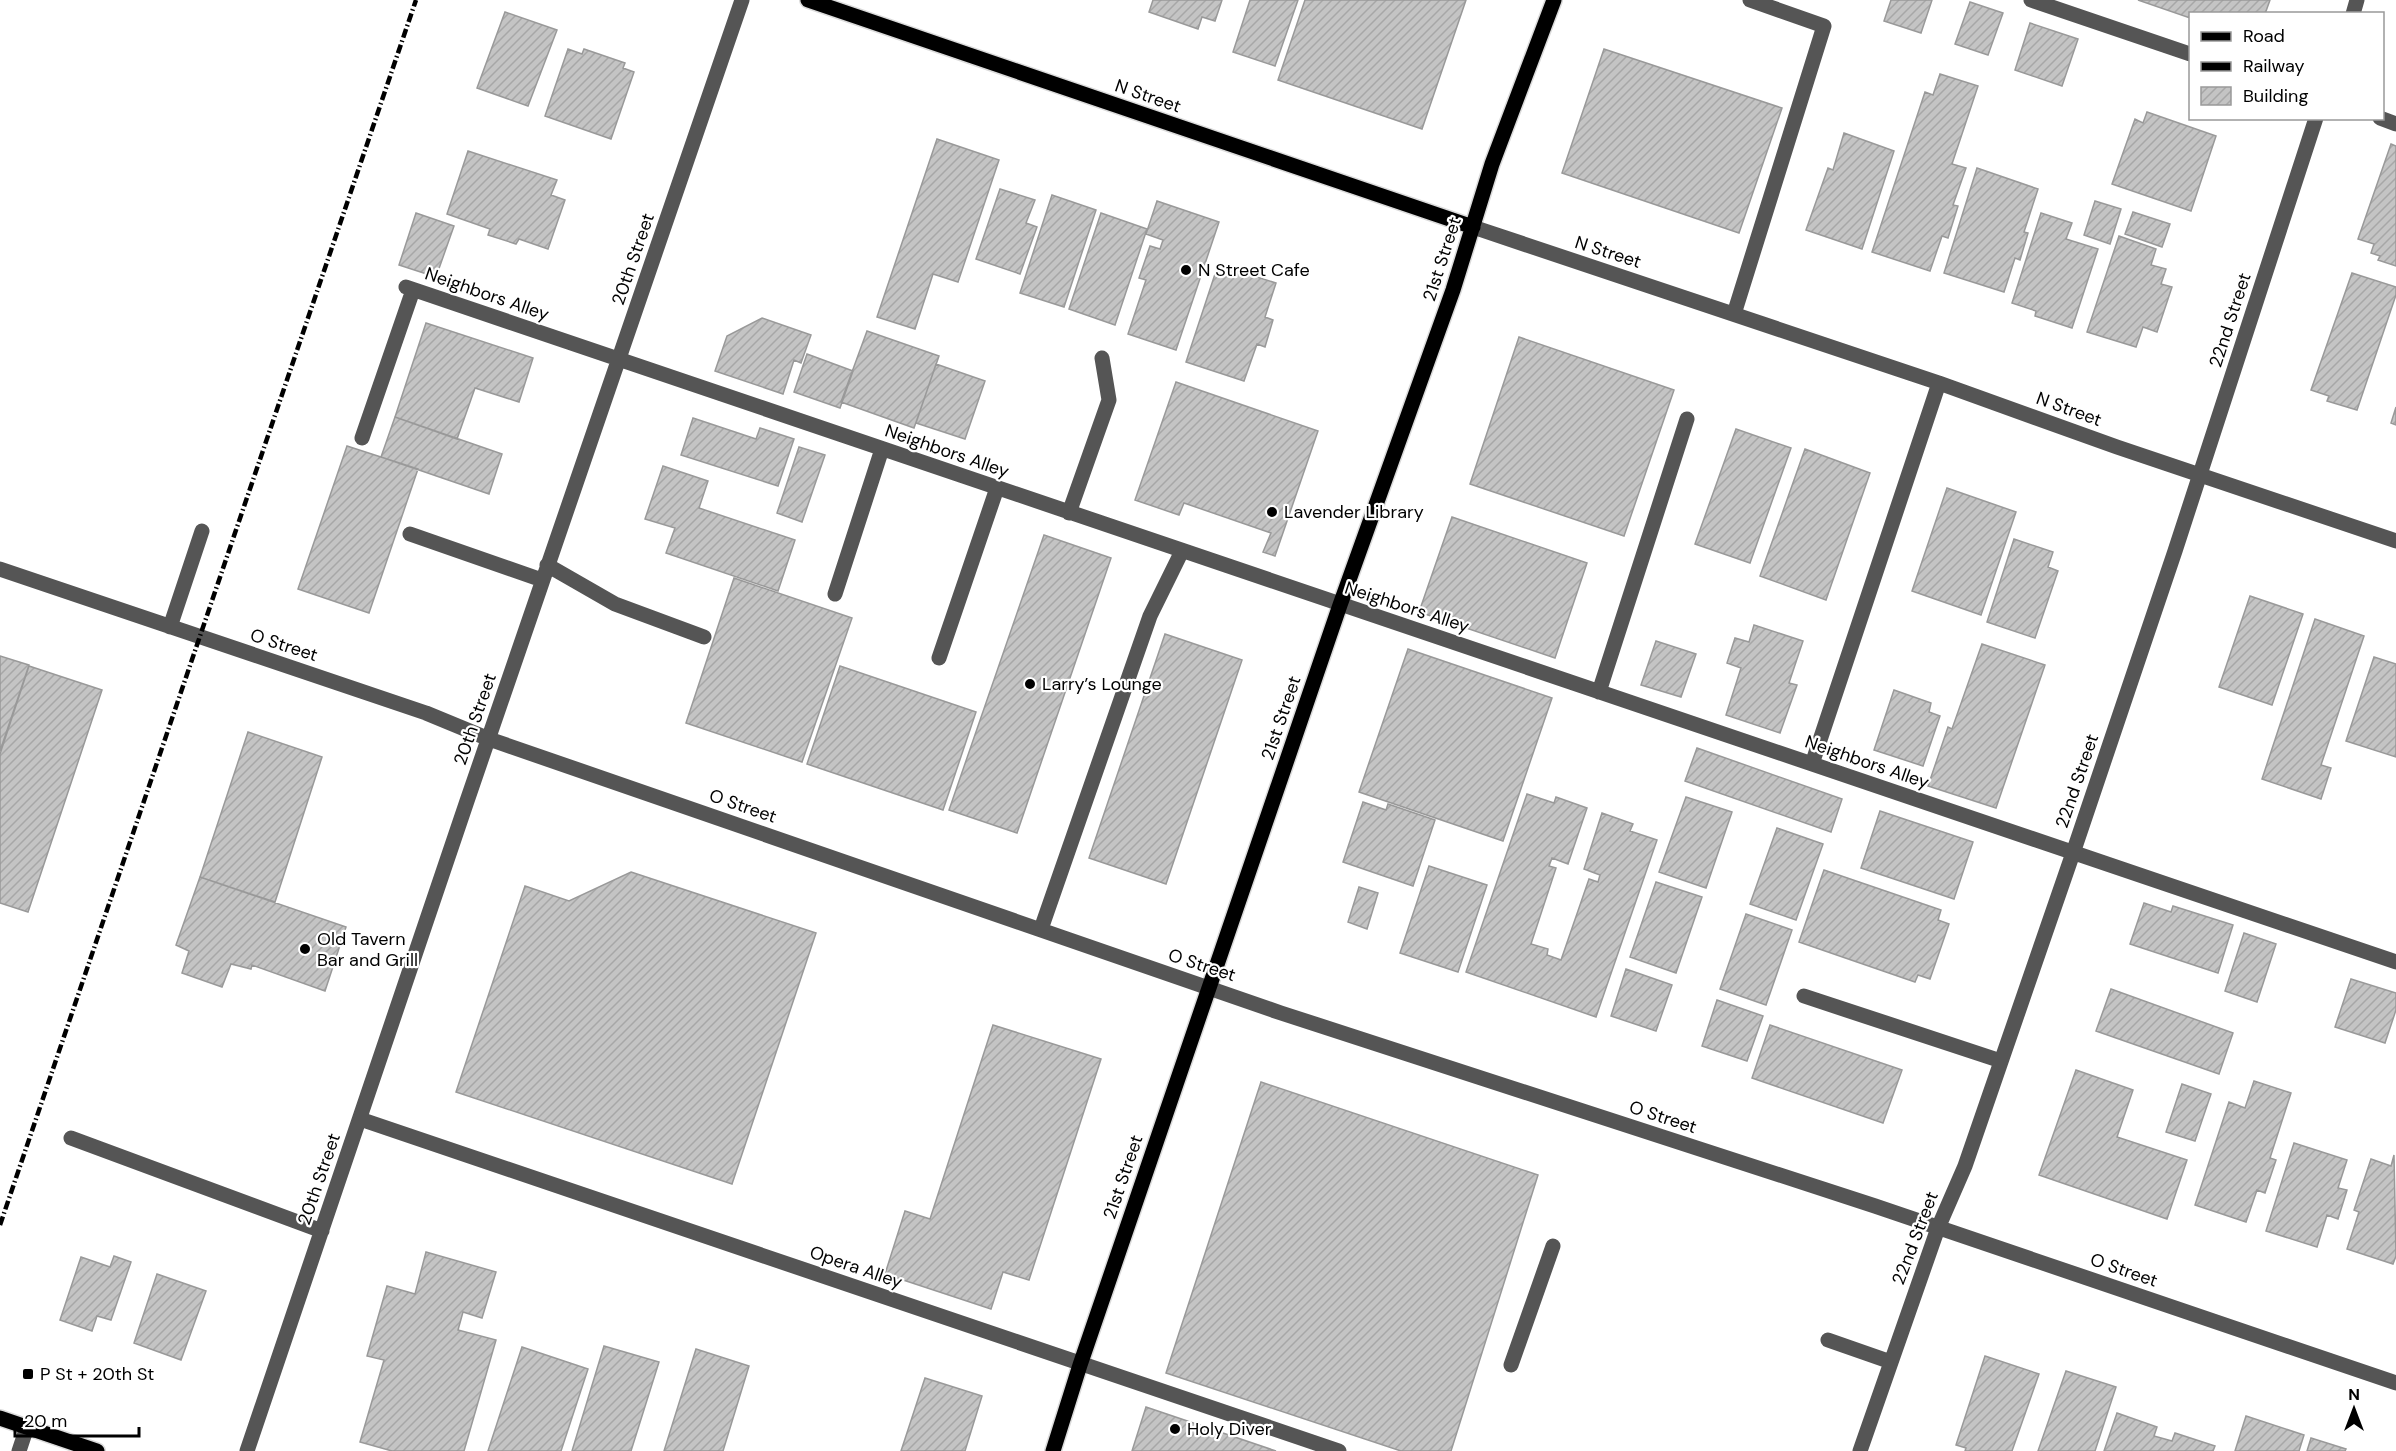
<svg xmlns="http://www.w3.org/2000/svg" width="2396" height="1451" viewBox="0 0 2396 1451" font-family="'DM Sans',sans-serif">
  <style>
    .building { fill: url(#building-hatch); stroke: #999; stroke-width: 1.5 }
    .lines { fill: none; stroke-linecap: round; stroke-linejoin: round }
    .major-casing { stroke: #dbdbdb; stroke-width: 18 }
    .minor { stroke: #555; stroke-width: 15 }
    .major { stroke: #000; stroke-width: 15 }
    .rail { stroke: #000; stroke-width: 4.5; stroke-dasharray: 9 3 1.5 3; stroke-linecap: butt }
    .poi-dot { fill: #000; stroke: #fff; stroke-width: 2 }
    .labels { text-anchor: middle; stroke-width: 4.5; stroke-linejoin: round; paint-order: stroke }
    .street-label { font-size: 18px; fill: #000; stroke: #fff }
    .poi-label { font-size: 18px; fill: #000; stroke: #fff; text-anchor: start }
  </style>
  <defs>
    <pattern id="building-hatch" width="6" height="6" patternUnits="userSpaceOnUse" patternTransform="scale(1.5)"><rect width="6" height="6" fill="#c4c4c4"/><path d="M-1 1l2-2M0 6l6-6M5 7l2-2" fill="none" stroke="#a7a7a7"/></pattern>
  </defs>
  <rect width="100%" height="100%" fill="#fff"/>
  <path class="building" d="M 1153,0 L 1222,0 L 1215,21 L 1202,17 L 1198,29 L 1149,12 Z
    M 1250,0 L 1298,0 L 1275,66 L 1233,52 Z
    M 1305,0 L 1466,0 L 1422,129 L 1278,80 Z
    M 1891,0 L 1932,0 L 1921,33 L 1884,21 Z
    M 2138,0 L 2270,0 L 2265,14 L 2190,14 L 2190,18 Z
    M 1970,2 L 2003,13 L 1988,55 L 1955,44 Z
    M 505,12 L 557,30 L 528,106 L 477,88 Z
    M 2030,23 L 2078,39 L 2062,86 L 2015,70 Z
    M 568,49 L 582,54 L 584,49 L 625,63 L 623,68 L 634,72 L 611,139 L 545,116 Z
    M 1604,49 L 1782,108 L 1739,233 L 1562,173 Z
    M 1940,74 L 1978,86 L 1952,164 L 1966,168 L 1953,205 L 1958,206 L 1948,238 L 1942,236 L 1930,271 L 1872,252 L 1925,92 L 1933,95 Z
    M 2147,112 L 2216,136 L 2191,211 L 2112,184 L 2135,119 L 2143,123 Z
    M 1844,133 L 1894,151 L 1862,249 L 1806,230 L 1828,168 L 1833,170 Z
    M 937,139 L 999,160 L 958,282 L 933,274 L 915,329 L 877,317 Z
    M 2391,144 L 2396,146 L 2396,266 L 2378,260 L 2380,256 L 2371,253 L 2374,244 L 2358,239 Z
    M 468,151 L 557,180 L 551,195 L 565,200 L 548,249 L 519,239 L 516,244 L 488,235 L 490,229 L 447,214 Z
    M 1977,168 L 2038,189 L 2024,232 L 2028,233 L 2020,260 L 2015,258 L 2004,292 L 1944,273 Z
    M 1000,189 L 1035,200 L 1026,223 L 1037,227 L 1020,274 L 976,259 Z
    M 1052,195 L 1096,210 L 1064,307 L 1020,293 Z
    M 1157,201 L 1219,222 L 1176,350 L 1128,334 L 1146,280 L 1139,278 L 1150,246 L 1160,249 L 1163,240 L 1146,234 Z
    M 2095,201 L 2121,209 L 2110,244 L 2084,235 Z
    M 2133,212 L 2170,224 L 2162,247 L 2125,234 Z
    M 416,213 L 454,226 L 436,277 L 399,265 Z
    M 1101,213 L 1147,229 L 1115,325 L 1069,309 Z
    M 2041,213 L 2072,223 L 2066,239 L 2098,249 L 2072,328 L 2035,316 L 2036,311 L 2012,303 Z
    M 2119,236 L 2156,249 L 2151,265 L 2166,269 L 2161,284 L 2172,287 L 2157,332 L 2143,327 L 2136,347 L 2087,332 Z
    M 1225,267 L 1276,283 L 1265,317 L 1273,320 L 1265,347 L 1257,344 L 1244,381 L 1186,362 L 1215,274 L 1222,277 Z
    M 2352,273 L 2396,287 L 2396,295 L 2357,410 L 2327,401 L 2329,396 L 2311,390 Z
    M 762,318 L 811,335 L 801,363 L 794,360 L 783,394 L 715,371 L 727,336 Z
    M 426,323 L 533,358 L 519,402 L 475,388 L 457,439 L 395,417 Z
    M 867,331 L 939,356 L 914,428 L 841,402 Z
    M 1519,337 L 1674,390 L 1624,536 L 1470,484 Z
    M 807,354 L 853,371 L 840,408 L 794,392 Z
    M 936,364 L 985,381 L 965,439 L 916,423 Z
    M 1176,382 L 1318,431 L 1275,556 L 1263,552 L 1271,533 L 1184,503 L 1179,515 L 1135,500 Z
    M 2396,407 L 2396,425 L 2391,423 Z
    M 395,417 L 502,454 L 489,494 L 381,457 Z
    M 693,418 L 756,439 L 760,428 L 794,439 L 778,486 L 681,455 Z
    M 1736,429 L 1791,448 L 1750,563 L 1695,544 Z
    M 347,446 L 418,469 L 369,613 L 298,589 Z
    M 799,447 L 825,455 L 802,522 L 777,513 Z
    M 1805,449 L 1870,473 L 1826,600 L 1760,576 Z
    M 663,466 L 708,481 L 699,508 L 795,540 L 778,591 L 666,553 L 675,528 L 645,519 Z
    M 1947,488 L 2016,512 L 1981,615 L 1912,591 Z
    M 1452,517 L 1587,563 L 1555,658 L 1419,612 Z
    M 1044,535 L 1111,558 L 1017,833 L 949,810 Z
    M 2014,539 L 2053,552 L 2048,567 L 2058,571 L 2035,638 L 1987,622 Z
    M 734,578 L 852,618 L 802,762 L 686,723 Z
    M 2250,596 L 2303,614 L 2272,705 L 2219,687 Z
    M 2315,619 L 2364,636 L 2321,765 L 2331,768 L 2321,799 L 2262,779 Z
    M 1754,625 L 1803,641 L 1789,683 L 1797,685 L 1780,733 L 1726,715 L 1741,668 L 1727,663 L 1735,638 L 1749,642 Z
    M 1165,634 L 1242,660 L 1166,884 L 1089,858 Z
    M 1656,641 L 1696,654 L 1681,697 L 1641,685 Z
    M 1982,644 L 2045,665 L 1996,808 L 1928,786 L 1948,727 L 1952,729 Z
    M 1408,649 L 1552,698 L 1503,841 L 1359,792 Z
    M 0,656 L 29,665 L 0,751 Z
    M 2374,657 L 2396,664 L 2396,757 L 2346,741 Z
    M 29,666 L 102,690 L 28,912 L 0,903 L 0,754 Z
    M 840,666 L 976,712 L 943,810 L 807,764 Z
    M 1894,690 L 1931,703 L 1929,712 L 1940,716 L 1923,766 L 1874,750 Z
    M 248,732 L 322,757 L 275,902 L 200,877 Z
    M 1697,748 L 1842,799 L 1831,832 L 1685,781 Z
    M 1527,794 L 1554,803 L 1556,797 L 1587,808 L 1568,864 L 1552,858 L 1549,866 L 1556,868 L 1531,944 L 1548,949 L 1547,955 L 1561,960 L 1589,879 L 1598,882 L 1600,875 L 1584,869 L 1602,813 L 1633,824 L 1630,831 L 1657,840 L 1596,1017 L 1466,972 Z
    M 1686,797 L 1732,812 L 1706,888 L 1659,872 Z
    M 1363,802 L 1386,810 L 1388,804 L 1435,820 L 1413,886 L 1343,862 Z
    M 1880,811 L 1973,842 L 1954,899 L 1861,868 Z
    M 1777,828 L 1823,844 L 1796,920 L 1750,904 Z
    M 1429,866 L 1487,885 L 1458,972 L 1400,953 Z
    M 1824,870 L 1941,910 L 1938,920 L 1949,924 L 1930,979 L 1918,975 L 1915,982 L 1799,942 Z
    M 631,872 L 816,933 L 732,1184 L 456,1092 L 525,886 L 569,901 Z
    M 200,877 L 346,927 L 325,991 L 252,965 L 251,969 L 231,964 L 222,987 L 182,973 L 189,951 L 176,945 Z
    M 1656,882 L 1702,897 L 1676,973 L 1630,957 Z
    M 1359,887 L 1378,893 L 1367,929 L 1348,922 Z
    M 2144,903 L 2171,912 L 2173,906 L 2233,925 L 2218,973 L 2130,944 Z
    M 1746,914 L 1792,930 L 1766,1005 L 1720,989 Z
    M 2244,933 L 2276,944 L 2257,1002 L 2225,991 Z
    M 1626,969 L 1672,985 L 1656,1031 L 1611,1016 Z
    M 2351,979 L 2396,993 L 2396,1010 L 2385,1043 L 2335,1027 Z
    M 2111,989 L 2233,1033 L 2219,1074 L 2096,1031 Z
    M 1717,1000 L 1763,1016 L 1747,1061 L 1702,1046 Z
    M 993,1025 L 1101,1059 L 1029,1280 L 1003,1272 L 991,1309 L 885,1274 L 905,1211 L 930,1219 Z
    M 1770,1025 L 1902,1070 L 1883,1123 L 1752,1078 Z
    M 2076,1070 L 2133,1090 L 2117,1137 L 2187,1160 L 2167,1219 L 2039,1175 Z
    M 2254,1081 L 2291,1093 L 2270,1158 L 2276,1160 L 2265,1193 L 2257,1190 L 2246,1222 L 2195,1205 L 2229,1102 L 2245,1108 Z
    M 1261,1082 L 1538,1175 L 1451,1451 L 1401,1451 L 1166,1373 Z
    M 2182,1084 L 2211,1094 L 2195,1141 L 2166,1132 Z
    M 2294,1143 L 2347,1160 L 2338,1188 L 2347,1190 L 2338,1219 L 2327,1215 L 2317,1247 L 2266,1231 Z
    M 2394,1155 L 2396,1256 L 2393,1264 L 2347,1249 L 2359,1212 L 2354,1210 L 2371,1159 L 2391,1166 Z
    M 426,1252 L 496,1272 L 482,1318 L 463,1312 L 458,1330 L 496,1340 L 464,1451 L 392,1451 L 360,1442 L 384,1360 L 367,1356 L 387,1286 L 415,1294 Z
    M 114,1256 L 131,1262 L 111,1320 L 97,1316 L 92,1331 L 60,1320 L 81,1257 L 110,1267 Z
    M 157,1274 L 206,1291 L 181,1360 L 134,1343 Z
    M 604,1346 L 659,1362 L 631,1451 L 572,1451 Z
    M 522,1347 L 588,1369 L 561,1451 L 488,1451 Z
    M 696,1349 L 749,1366 L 723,1451 L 664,1451 Z
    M 1985,1356 L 2039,1374 L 2012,1451 L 1965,1451 L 1966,1448 L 1956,1445 Z
    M 2066,1371 L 2116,1387 L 2095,1451 L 2038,1451 Z
    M 925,1378 L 982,1396 L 965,1451 L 901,1451 Z
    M 1146,1407 L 1276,1451 L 1132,1451 Z
    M 2117,1413 L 2157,1427 L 2154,1436 L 2172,1441 L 2175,1433 L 2215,1446 L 2213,1451 L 2104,1451 Z
    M 2246,1416 L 2304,1435 L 2299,1451 L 2235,1451 Z
    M 2311,1438 L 2346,1449 L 2345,1451 L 2307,1451 Z"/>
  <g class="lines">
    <g class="major-casing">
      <path id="major" d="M 808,0 L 1473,227
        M 0,1418 L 97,1451
        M 1053,1451 L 1080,1365 L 1340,605 L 1453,290 L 1492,164 L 1554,0"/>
    </g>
    <path class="minor" d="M 2031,0 L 2190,54
      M 2353,14 L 2357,0
      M 2380,118 L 2396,124
      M 1473,227 L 1939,383 L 2117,447 L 2396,541
      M 406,287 L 2396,962
      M 1734,314 L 1824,26 L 1750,0
      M 362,438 L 413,290
      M 1069,513 L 1109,400 L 1102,358
      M 410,534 L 542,580
      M 547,565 L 615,604 L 704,637
      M 0,569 L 426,713 L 489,739 L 1281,1013 L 1875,1206 L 2396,1383
      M 835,594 L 882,449
      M 170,627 L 202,531
      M 939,658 L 997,488
      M 1599,692 L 1687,419
      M 1812,764 L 1939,383
      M 1041,929 L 1150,616 L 1182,551
      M 1804,996 L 2001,1061
      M 360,1119 L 1339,1451
      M 71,1138 L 322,1231
      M 1828,1340 L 1891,1362
      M 1511,1365 L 1553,1246
      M 19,1451 L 27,1427
      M 247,1451 L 467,801 L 742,0
      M 1860,1451 L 1938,1228 L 1965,1166 L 2073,853 L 2175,551 L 2316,118"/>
    <use href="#major" class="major"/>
    <path class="rail" d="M 0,1225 L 416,0"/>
  </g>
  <g class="poi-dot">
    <circle cx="1186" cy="270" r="6"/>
    <circle cx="1272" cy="512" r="6"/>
    <circle cx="1030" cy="684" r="6"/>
    <circle cx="305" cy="949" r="6"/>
    <rect x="22" y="1368" width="12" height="12" rx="3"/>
    <circle cx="1175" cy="1429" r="6"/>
  </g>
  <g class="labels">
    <g class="street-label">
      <text transform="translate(1148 96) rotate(19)" y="6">N Street</text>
      <text transform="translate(1608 252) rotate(18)" y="6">N Street</text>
      <text transform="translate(633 259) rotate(-71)" y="6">20th Street</text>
      <text transform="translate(1442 259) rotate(-72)" y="6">21st Street</text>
      <text transform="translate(487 294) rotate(19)" y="6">Neighbors Alley</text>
      <text transform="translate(2230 320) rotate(-72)" y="6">22nd Street</text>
      <text transform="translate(2069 409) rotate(20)" y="6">N Street</text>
      <text transform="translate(947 451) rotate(19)" y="6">Neighbors Alley</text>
      <text transform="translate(1407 607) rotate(18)" y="6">Neighbors Alley</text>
      <text transform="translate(284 645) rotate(18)" y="6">O Street</text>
      <text transform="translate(1281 718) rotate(-71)" y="6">21st Street</text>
      <text transform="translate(475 719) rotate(-71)" y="6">20th Street</text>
      <text transform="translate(1867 762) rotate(19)" y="6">Neighbors Alley</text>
      <text transform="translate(2077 781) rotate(-71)" y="6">22nd Street</text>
      <text transform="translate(743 806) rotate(19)" y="6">O Street</text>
      <text transform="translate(1202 965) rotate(18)" y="6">O Street</text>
      <text transform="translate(1663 1117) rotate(18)" y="6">O Street</text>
      <text transform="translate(1123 1177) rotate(-71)" y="6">21st Street</text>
      <text transform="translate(319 1179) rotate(-71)" y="6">20th Street</text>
      <text transform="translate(1915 1238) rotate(-69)" y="6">22nd Street</text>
      <text transform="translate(856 1267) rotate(19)" y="6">Opera Alley</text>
      <text transform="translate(2124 1270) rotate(19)" y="6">O Street</text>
    </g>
    <g class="poi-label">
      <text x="1198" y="276">N Street Cafe</text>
      <text x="1284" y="518">Lavender Library</text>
      <text x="1042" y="690">Larry’s Lounge</text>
      <text x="317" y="945">Old Tavern<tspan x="317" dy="21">Bar and Grill</tspan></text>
      <text x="40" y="1380">P St + 20th St</text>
      <text x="1187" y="1435">Holy Diver</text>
    </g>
  </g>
  <rect x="2189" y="12" width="195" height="108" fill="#ffffff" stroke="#999999" stroke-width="1.5"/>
  <rect x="2201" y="32" width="30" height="9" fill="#000000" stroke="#999999" stroke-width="1.5"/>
  <text x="2243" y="42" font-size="18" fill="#000000">Road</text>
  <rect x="2201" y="62" width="30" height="9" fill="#000000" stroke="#999999" stroke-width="1.5"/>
  <text x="2243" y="72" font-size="18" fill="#000000">Railway</text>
  <rect x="2201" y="87" width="30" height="18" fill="url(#building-hatch)" stroke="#999999" stroke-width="1.5"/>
  <text x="2243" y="102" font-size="18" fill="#000000">Building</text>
  <g transform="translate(2354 1409)" stroke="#ffffff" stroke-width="4.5" paint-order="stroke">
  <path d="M0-4.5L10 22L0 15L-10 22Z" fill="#000000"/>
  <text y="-9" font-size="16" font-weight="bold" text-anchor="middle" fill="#000000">N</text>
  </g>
  <path d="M15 1427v9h124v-9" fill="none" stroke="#000000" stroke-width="3"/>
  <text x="24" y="1427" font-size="18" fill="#000000" stroke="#ffffff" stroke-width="4.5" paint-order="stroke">20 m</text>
</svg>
